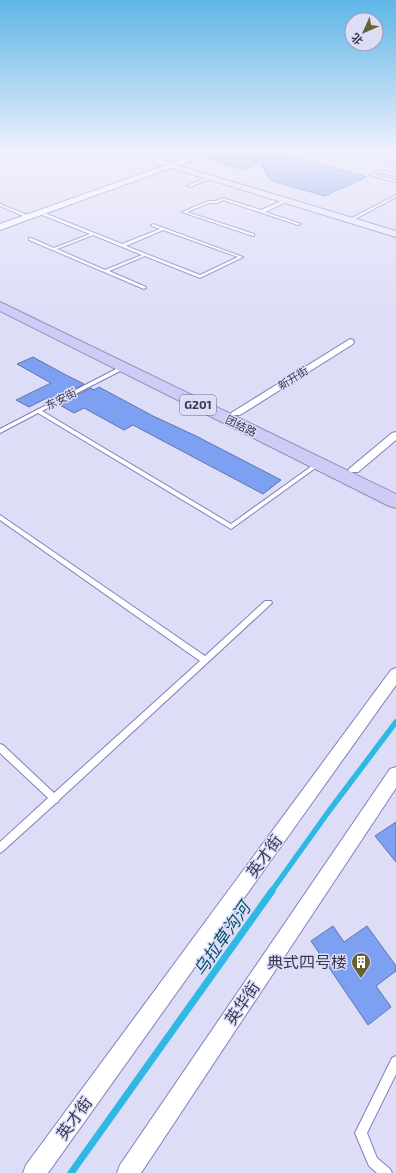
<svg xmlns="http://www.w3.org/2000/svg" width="396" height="1173" viewBox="0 0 396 1173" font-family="'Exo 2','Noto Sans SC',sans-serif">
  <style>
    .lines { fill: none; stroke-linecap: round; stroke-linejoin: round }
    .stream-far1 { stroke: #30b8e5; stroke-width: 5.5 }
    .stream { stroke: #30b8e5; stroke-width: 7 }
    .building { fill: #7da0f3; stroke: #5e76ad }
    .service-casing { stroke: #827fbb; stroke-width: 2 }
    .minor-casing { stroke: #827fbb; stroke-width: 2 }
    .tertiary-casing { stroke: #827fbb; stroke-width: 2 }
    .secondary-casing { stroke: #827fbb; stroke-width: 2 }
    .trunk-casing { stroke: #9190bc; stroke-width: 2 }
    .service { fill: #fff; fill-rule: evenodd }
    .minor { fill: #fff; fill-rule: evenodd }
    .tertiary { fill: #fff; fill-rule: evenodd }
    .secondary { fill: #ececfc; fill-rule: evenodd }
    .trunk { fill: #ceccf7; fill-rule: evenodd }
    .labels { text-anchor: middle; stroke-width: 3; stroke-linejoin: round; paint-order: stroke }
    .far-street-label { font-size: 11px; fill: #393852; stroke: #ddddf8 }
    .shield { fill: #ddddf8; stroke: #6a6a84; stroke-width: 1 }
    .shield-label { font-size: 12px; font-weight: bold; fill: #393852 }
    .near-street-label { font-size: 16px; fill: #393852; stroke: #ddddf8 }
    .near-poi-label { font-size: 16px; fill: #393852; stroke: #ddddf8; text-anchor: end }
    .near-water-label { font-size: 17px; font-style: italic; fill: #004e65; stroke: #ddddf8 }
  </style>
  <rect width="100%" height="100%" fill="#ddddf8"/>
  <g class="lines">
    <path class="stream-far1" d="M 271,892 L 329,811 L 396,722"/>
    <path class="stream" d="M 71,1173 L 272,891"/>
  </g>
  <path class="building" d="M 218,151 L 288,151 L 281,155 L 290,156 L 367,177 L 325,196 L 272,181 L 267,176 L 261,163 L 243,170 L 204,157 Z
    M 33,357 L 66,375 L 84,384 L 52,401 L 47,398 L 29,407 L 16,400 L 51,383 L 17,364 Z
    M 99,387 L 153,416 L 196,436 L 281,480 L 263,494 L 133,425 L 124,430 L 84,408 L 74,413 L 58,404 L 91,388 L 94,390 Z
    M 396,822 L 396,862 L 375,836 Z
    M 333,926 L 344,942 L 367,926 L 396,966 L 396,971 L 376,986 L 391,1007 L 368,1025 L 311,941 Z"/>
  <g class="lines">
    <g class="service-casing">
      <path id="service" d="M 4,151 L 9,151 L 14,153 L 12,154 Z
        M 395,151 L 396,153 L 381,161 L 396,166 L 396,168 L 376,161 Z
        M 128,153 L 131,154 L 106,163 L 103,162 Z
        M 380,170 L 396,174 L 396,176 L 380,172 L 375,175 L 396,180 L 396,182 L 370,175 Z
        M 208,177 L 211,178 L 190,187 L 187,186 Z
        M 396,195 L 396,197 L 355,219 L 352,218 Z
        M 223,198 L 261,210 L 284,200 L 286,200 L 286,202 L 265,212 L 301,224 L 298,225 L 223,200 L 217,203 L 209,203 L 187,212 L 254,234 L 254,236 L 253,236 L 182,212 L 208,201 L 216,201 Z
        M 0,204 L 30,216 L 31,217 L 28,218 L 0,206 Z
        M 40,212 L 42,212 L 122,244 L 160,229 L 152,226 L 151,225 L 153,224 L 243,257 L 200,278 L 145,256 L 109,271 L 146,287 L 146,288 L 144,289 L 29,240 L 29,238 L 31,238 L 54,248 L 90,234 L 40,214 ZM 163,230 L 238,257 L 200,275 L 126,246 ZM 93,235 L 142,255 L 105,270 L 57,249 Z
        M 122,366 L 124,367 L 124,369 L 42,411 L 231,524 L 316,463 L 320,463 L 321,464 L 231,529 L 38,413 L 0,433 L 0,429 Z
        M 0,515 L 205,656 L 265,601 L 271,601 L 272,603 L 59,800 L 58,802 L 56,803 L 3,851 L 0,853 L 0,842 L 48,798 L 0,753 L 0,744 L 3,745 L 54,793 L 200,661 L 0,520 Z
        M 396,1056 L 396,1074 L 367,1133 L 377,1158 L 390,1169 L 392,1173 L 377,1173 L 369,1166 L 355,1133 L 392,1058 Z"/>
    </g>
    <g class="minor-casing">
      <path id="minor" d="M 350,339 L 353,340 L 354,342 L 353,344 L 240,415 L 232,415 L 231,413 Z
        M 396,432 L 396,440 L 358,472 L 350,472 L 348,470 L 350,468 L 392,433 Z
        M 396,668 L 396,685 L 48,1173 L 23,1173 L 26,1165 L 391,670 Z
        M 396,767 L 396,788 L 141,1173 L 117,1173 L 120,1165 L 390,769 Z"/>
    </g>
    <g class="tertiary-casing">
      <path id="tertiary" d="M 206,151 L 217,151 L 0,230 L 0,224 Z"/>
    </g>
    <g class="secondary-casing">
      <path id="secondary" d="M 116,151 L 130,151 L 396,231 L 396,237 Z"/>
    </g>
    <g class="trunk-casing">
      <path id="trunk" d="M 0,302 L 396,494 L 396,508 L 389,506 L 0,311 Z"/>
    </g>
    <use href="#service" class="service"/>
    <use href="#minor" class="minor"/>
    <use href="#tertiary" class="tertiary"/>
    <use href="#secondary" class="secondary"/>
    <use href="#trunk" class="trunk"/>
  </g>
  <linearGradient id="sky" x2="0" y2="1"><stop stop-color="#5eb6e7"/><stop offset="0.48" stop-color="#f0f0fc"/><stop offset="1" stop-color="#f0f0fc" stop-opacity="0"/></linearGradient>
  <rect width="396" height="316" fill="url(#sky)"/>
  <defs>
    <g id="building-pin" transform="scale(1)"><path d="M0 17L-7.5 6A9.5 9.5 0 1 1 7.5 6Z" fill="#666330" stroke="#ddddf8"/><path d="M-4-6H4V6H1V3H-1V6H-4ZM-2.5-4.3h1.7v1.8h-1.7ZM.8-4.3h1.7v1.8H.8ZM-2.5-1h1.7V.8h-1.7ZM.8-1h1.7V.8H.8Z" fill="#fff"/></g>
  </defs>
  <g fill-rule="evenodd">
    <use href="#building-pin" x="361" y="962"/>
  </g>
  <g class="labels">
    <g class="far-street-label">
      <text transform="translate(293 378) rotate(-32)" y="4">新开街</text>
      <text transform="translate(61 399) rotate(-27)" y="4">东安街</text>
      <text transform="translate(241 426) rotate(26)" y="4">团结路</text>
    </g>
    <rect class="shield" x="180" y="395" width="36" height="20" rx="3"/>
    <g class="shield-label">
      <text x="198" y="409">G201</text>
    </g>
    <g class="near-street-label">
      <text transform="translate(264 856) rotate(-54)" y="6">英才街</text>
      <text transform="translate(242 1003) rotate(-56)" y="6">英华街</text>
      <text transform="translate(74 1118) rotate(-54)" y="6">英才街</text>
    </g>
    <g class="near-poi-label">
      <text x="347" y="968">典式四号楼</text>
    </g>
    <g class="near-water-label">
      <text transform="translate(222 939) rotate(-55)" y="6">乌拉草沟河</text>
    </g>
  </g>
  <g transform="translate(364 32) rotate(225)"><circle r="19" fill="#ddddf8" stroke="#9b9bb6"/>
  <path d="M0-3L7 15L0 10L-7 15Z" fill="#666330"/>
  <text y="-6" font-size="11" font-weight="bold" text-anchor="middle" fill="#393852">北</text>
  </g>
</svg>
